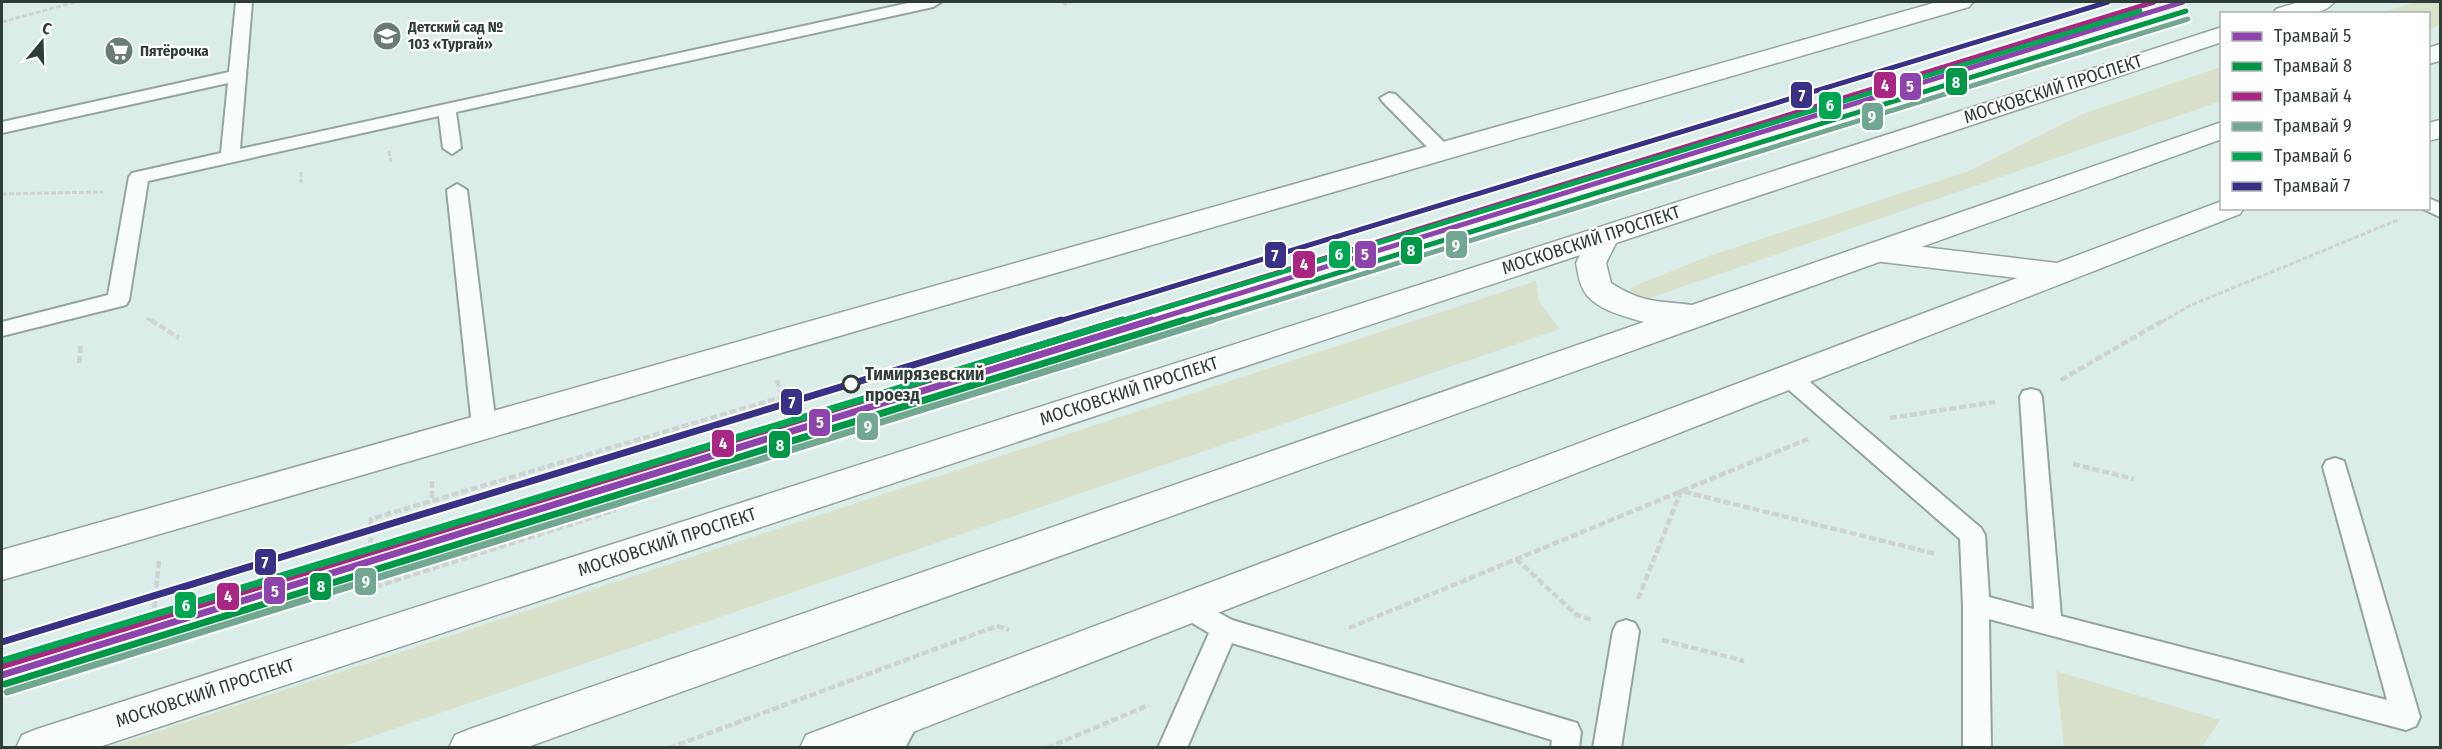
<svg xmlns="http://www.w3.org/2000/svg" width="2442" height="749" viewBox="0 0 2442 749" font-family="'Fira Sans Condensed',sans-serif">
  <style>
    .green { fill: #d9e1cb }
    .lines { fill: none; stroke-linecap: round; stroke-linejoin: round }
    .service-casing { stroke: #95a4a0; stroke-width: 4 }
    .minor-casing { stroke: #95a4a0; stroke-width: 3 }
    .secondary-casing { stroke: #95a4a0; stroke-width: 3 }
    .path-far1 { stroke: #cfd4d3; stroke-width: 3; stroke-dasharray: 5 2; stroke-linecap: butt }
    .path { stroke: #cfd4d3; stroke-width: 4.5; stroke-dasharray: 7 3; stroke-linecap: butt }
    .service { fill: #f9fcfc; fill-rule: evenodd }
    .minor { fill: #f9fcfc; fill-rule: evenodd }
    .secondary { fill: #f9fcfc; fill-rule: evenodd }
    .tram-1-far1-casing { stroke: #fff; stroke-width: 9 }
    .tram-1-casing { stroke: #fff; stroke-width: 11 }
    .tram-2-far1-casing { stroke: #fff; stroke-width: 9 }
    .tram-2-casing { stroke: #fff; stroke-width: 11 }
    .tram-3-far1-casing { stroke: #fff; stroke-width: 9 }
    .tram-3-casing { stroke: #fff; stroke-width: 11 }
    .tram-4-far1-casing { stroke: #fff; stroke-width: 9 }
    .tram-4-casing { stroke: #fff; stroke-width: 11 }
    .tram-5-far1-casing { stroke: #fff; stroke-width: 9 }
    .tram-5-casing { stroke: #fff; stroke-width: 11 }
    .tram-6-far1-casing { stroke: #fff; stroke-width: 9 }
    .tram-6-casing { stroke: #fff; stroke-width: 11 }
    .tram-1-far1 { stroke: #8e44ad; stroke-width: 5 }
    .tram-1 { stroke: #8e44ad; stroke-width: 7 }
    .tram-2-far1 { stroke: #009746; stroke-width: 5 }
    .tram-2 { stroke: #009746; stroke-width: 7 }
    .tram-3-far1 { stroke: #a92683; stroke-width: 5 }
    .tram-3 { stroke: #a92683; stroke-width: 7 }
    .tram-4-far1 { stroke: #72a891; stroke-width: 5 }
    .tram-4 { stroke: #72a891; stroke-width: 7 }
    .tram-5-far1 { stroke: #00a651; stroke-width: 5 }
    .tram-5 { stroke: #00a651; stroke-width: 7 }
    .tram-6-far1 { stroke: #393186; stroke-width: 5 }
    .tram-6 { stroke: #393186; stroke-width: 7 }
    .stop-dot { fill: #fff; stroke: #2f3d39; stroke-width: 3 }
    .labels { text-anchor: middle; stroke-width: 4.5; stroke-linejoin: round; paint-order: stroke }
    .far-poi-label { font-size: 15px; font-weight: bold; fill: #2f3d39; stroke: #fff; text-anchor: start }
    .street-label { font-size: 18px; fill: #2f3d39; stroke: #fff }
    .stop-label { font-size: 18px; font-weight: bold; fill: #2f3d39; stroke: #fff; text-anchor: start }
    .line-badge { stroke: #fff; stroke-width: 2 }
    .badge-label { font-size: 16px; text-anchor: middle; font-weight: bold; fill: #fff }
  </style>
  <rect width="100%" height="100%" fill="#daede8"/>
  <path class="green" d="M 2416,2 L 2440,2 L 2440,25 L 2429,29 L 2428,14 L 2380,13 Z
    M 2221,67 L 2221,101 L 1644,300 L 1628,294 L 1632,287 L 1709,256 L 1969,171 L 2085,113 Z
    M 1536,281 L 1539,302 L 1560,329 L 341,747 L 110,747 Z
    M 2056,671 L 2220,720 L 2202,747 L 2064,747 Z"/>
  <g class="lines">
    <g class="service-casing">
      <path id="service" d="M 236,2 L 252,2 L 240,149 L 913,2 L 941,2 L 933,7 L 456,112 L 461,148 L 452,154 L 443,148 L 439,116 L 148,181 L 129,300 L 126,305 L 2,336 L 2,322 L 108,295 L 129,177 L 132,173 L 221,153 L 228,83 L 2,133 L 2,122 L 229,72 Z
        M 1389,93 L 1395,94 L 1449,147 L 1451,151 L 1449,155 L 1435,155 L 1383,102 L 1380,98 Z
        M 457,184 L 467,190 L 496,426 L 492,432 L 484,435 L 476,432 L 472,426 L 447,190 Z
        M 2428,198 L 2440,203 L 2440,217 L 2421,208 L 2428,208 Z
        M 1789,369 L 1797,371 L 1981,528 L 1985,535 L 1989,597 L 2034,609 L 2020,397 L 2023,391 L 2031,389 L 2039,391 L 2042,397 L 2061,616 L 2387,700 L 2323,467 L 2326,461 L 2335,458 L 2344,461 L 2420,717 L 2416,726 L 2406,730 L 1989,619 L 1991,748 L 1963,748 L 1963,605 L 1960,539 L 1781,383 L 1778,377 L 1781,371 Z
        M 1188,596 L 1232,620 L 1577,723 L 1581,732 L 1579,748 L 1551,748 L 1552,740 L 1232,643 L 1187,748 L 1158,748 L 1209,633 L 1179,615 L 1175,607 L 1179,599 Z
        M 1626,620 L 1635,623 L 1639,631 L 1621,748 L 1593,748 L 1613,631 L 1617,623 Z
        M 909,701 L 919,705 L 923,714 L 905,748 L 875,748 L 899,705 Z"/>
    </g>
    <g class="minor-casing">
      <path id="minor" d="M 1937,2 L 1973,2 L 1969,7 L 2,580 L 2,550 Z
        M 2440,120 L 2440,138 L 2428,141 L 2428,123 Z
        M 2222,201 L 2222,208 L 2244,208 L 2240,214 L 872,748 L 800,748 L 806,735 L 2017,278 L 1882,262 L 1871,259 L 1867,252 L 1871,245 L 1882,242 L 2057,263 Z"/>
    </g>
    <g class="secondary-casing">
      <path id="secondary" d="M 2299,2 L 2334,2 C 2323,18 2291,14 2273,14 L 2276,9 Z
        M 2222,27 L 2222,42 L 1616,243 L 1606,263 L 1611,283 C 1644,304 1656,300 1692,305 L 2222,122 L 2222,139 L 525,748 L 449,748 L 455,735 L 470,729 L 1644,322 C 1626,317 1594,309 1584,291 C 1579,283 1578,272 1576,263 L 1580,255 L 96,748 L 16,748 L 22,735 L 37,729 Z
        M 2440,44 L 2440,61 L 2428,64 L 2428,48 Z"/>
    </g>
    <path class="path-far1" d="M 1063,2 L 1068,7
      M 2,22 L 75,2
      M 389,151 L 391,162
      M 301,172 L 301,183
      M 2,194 L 103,192
      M 147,318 L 153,322
      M 2162,322 L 2189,306 L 2400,219"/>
    <path class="path" d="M 151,320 L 179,338
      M 79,363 L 81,343
      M 777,380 L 784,403 L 918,363
      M 2061,380 L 2164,320
      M 1890,418 L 1995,402
      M 2073,464 L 2134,479
      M 432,481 L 432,500
      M 1516,559 L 1577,615 L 1592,620
      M 159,561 L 151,641 L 370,576 L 371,519 L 782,397
      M 370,576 L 378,586 L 616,510
      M 1638,599 L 1681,491 L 1936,554
      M 1349,628 L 1808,439
      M 1662,640 L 1744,661
      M 669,748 L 997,626 L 1009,630
      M 1047,748 L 1149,705"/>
    <use href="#service" class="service"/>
    <use href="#minor" class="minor"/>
    <use href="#secondary" class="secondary"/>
    <g class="tram-1-far1-casing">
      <path id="tram-1-far1" d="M 1147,322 L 2183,2"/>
    </g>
    <g class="tram-1-casing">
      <path id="tram-1" d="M 2,675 L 1152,320"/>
    </g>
    <g class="tram-2-far1-casing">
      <path id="tram-2-far1" d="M 1179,322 L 2186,11"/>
    </g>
    <g class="tram-2-casing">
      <path id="tram-2" d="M 5,684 L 1184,320"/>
    </g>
    <g class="tram-3-far1-casing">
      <path id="tram-3-far1" d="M 1118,322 L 2154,2"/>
    </g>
    <g class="tram-3-casing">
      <path id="tram-3" d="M 2,666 L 1122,320"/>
    </g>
    <g class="tram-4-far1-casing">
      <path id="tram-4-far1" d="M 1207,322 L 2188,19"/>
    </g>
    <g class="tram-4-casing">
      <path id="tram-4" d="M 7,692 L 1212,320"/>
    </g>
    <g class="tram-5-far1-casing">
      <path id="tram-5-far1" d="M 1118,322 L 2140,11"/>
    </g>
    <g class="tram-5-casing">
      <path id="tram-5" d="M 5,660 L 1123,320"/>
    </g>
    <g class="tram-6-far1-casing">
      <path id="tram-6-far1" d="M 1056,322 L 2108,2"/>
    </g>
    <g class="tram-6-casing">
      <path id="tram-6" d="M 2,642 L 1061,320"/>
    </g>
    <use href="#tram-1-far1" class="tram-1-far1"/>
    <use href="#tram-1" class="tram-1"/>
    <use href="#tram-2-far1" class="tram-2-far1"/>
    <use href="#tram-2" class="tram-2"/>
    <use href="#tram-3-far1" class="tram-3-far1"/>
    <use href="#tram-3" class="tram-3"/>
    <use href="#tram-4-far1" class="tram-4-far1"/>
    <use href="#tram-4" class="tram-4"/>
    <use href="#tram-5-far1" class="tram-5-far1"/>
    <use href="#tram-5" class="tram-5"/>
    <use href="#tram-6-far1" class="tram-6-far1"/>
    <use href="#tram-6" class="tram-6"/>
  </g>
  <defs>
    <g id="school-disc" transform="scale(1.5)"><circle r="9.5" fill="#6b7b76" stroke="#fff"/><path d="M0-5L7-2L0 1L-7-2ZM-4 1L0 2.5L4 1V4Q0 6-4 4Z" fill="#fff"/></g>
    <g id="supermarket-disc" transform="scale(1.5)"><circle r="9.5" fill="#6b7b76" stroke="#fff"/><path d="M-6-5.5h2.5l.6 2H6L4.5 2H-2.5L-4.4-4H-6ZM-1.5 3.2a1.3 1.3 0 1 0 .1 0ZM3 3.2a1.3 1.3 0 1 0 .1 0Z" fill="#fff"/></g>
  </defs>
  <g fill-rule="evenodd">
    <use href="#school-disc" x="387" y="36"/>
    <use href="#supermarket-disc" x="119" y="51"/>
  </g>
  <circle class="stop-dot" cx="851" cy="384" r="8"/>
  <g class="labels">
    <g class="far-poi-label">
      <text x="408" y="32">Детский сад №<tspan x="408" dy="17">103 «Тургай»</tspan></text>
      <text x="140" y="56">Пятёрочка</text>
    </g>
    <g class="street-label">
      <text transform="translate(2053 89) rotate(-18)" y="6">МОСКОВСКИЙ ПРОСПЕКТ</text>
      <text transform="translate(1591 240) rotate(-18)" y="6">МОСКОВСКИЙ ПРОСПЕКТ</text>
      <text transform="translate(1129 391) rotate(-18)" y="6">МОСКОВСКИЙ ПРОСПЕКТ</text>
      <text transform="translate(667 542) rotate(-18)" y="6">МОСКОВСКИЙ ПРОСПЕКТ</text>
      <text transform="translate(205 693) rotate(-18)" y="6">МОСКОВСКИЙ ПРОСПЕКТ</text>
    </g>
    <g class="stop-label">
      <text x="865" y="380">Тимирязевский<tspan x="865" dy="21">проезд</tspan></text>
    </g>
  </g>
  <g class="line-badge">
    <rect x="1945" y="67" width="23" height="29" rx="6" fill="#009746"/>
    <rect x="1873" y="71" width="24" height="28" rx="6" fill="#a92683"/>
    <rect x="1899" y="72" width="23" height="29" rx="6" fill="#8e44ad"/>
    <rect x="1790" y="81" width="23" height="28" rx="6" fill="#393186"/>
    <rect x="1818" y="91" width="24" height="29" rx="6" fill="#00a651"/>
    <rect x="1861" y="102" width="23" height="29" rx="6" fill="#72a891"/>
    <rect x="1445" y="230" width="23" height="29" rx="6" fill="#72a891"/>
    <rect x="1400" y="236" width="23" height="29" rx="6" fill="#009746"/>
    <rect x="1328" y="240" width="23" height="29" rx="6" fill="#00a651"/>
    <rect x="1354" y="240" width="23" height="29" rx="6" fill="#8e44ad"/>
    <rect x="1264" y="241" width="23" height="28" rx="6" fill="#393186"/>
    <rect x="1292" y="250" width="24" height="29" rx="6" fill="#a92683"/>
    <rect x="780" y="388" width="23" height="28" rx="6" fill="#393186"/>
    <rect x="808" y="408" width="23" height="29" rx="6" fill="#8e44ad"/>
    <rect x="856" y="412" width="23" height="29" rx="6" fill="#72a891"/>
    <rect x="711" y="429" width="24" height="29" rx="6" fill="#a92683"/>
    <rect x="768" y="430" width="23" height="29" rx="6" fill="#009746"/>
    <rect x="254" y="548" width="23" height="28" rx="6" fill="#393186"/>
    <rect x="354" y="567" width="23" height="29" rx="6" fill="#72a891"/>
    <rect x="309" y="572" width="23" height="29" rx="6" fill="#009746"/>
    <rect x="263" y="576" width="23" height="29" rx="6" fill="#8e44ad"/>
    <rect x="216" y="582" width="24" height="29" rx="6" fill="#a92683"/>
    <rect x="174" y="591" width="23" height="28" rx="6" fill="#00a651"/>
  </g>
  <g class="badge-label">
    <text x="1956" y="88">8</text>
    <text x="1885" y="91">4</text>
    <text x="1910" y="92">5</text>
    <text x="1802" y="101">7</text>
    <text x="1830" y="111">6</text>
    <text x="1872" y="122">9</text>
    <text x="1456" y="251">9</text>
    <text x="1411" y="256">8</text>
    <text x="1339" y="260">6</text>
    <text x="1365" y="260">5</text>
    <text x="1275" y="261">7</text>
    <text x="1304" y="270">4</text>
    <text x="792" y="408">7</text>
    <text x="820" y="428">5</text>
    <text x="868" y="432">9</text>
    <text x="723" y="449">4</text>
    <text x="780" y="451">8</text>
    <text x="265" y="568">7</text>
    <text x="366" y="587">9</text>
    <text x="321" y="592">8</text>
    <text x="275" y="597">5</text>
    <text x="228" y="602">4</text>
    <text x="186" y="611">6</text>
  </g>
  <rect width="2442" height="749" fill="none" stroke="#2f3d39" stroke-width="6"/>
  <rect x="2220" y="12" width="210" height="198" fill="#ffffff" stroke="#acb1b0" stroke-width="1.5"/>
  <rect x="2232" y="32" width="30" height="9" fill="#8e44ad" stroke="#acb1b0" stroke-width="1.5"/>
  <text x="2274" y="42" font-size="18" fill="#2f3d39">Трамвай 5</text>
  <rect x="2232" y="62" width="30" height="9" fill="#009746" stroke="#acb1b0" stroke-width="1.5"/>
  <text x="2274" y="72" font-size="18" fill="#2f3d39">Трамвай 8</text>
  <rect x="2232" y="92" width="30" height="9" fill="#a92683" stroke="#acb1b0" stroke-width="1.5"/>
  <text x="2274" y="102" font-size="18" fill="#2f3d39">Трамвай 4</text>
  <rect x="2232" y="122" width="30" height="9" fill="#72a891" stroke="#acb1b0" stroke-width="1.5"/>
  <text x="2274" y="132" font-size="18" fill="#2f3d39">Трамвай 9</text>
  <rect x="2232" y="152" width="30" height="9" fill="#00a651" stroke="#acb1b0" stroke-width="1.5"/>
  <text x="2274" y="162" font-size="18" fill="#2f3d39">Трамвай 6</text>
  <rect x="2232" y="182" width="30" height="9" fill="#393186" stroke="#acb1b0" stroke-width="1.5"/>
  <text x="2274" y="192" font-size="18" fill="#2f3d39">Трамвай 7</text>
  <g transform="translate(42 42) rotate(19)" stroke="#ffffff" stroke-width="4.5" paint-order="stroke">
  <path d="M0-4.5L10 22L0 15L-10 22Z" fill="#2f3d39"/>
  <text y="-9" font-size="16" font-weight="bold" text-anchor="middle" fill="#2f3d39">С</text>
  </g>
</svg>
